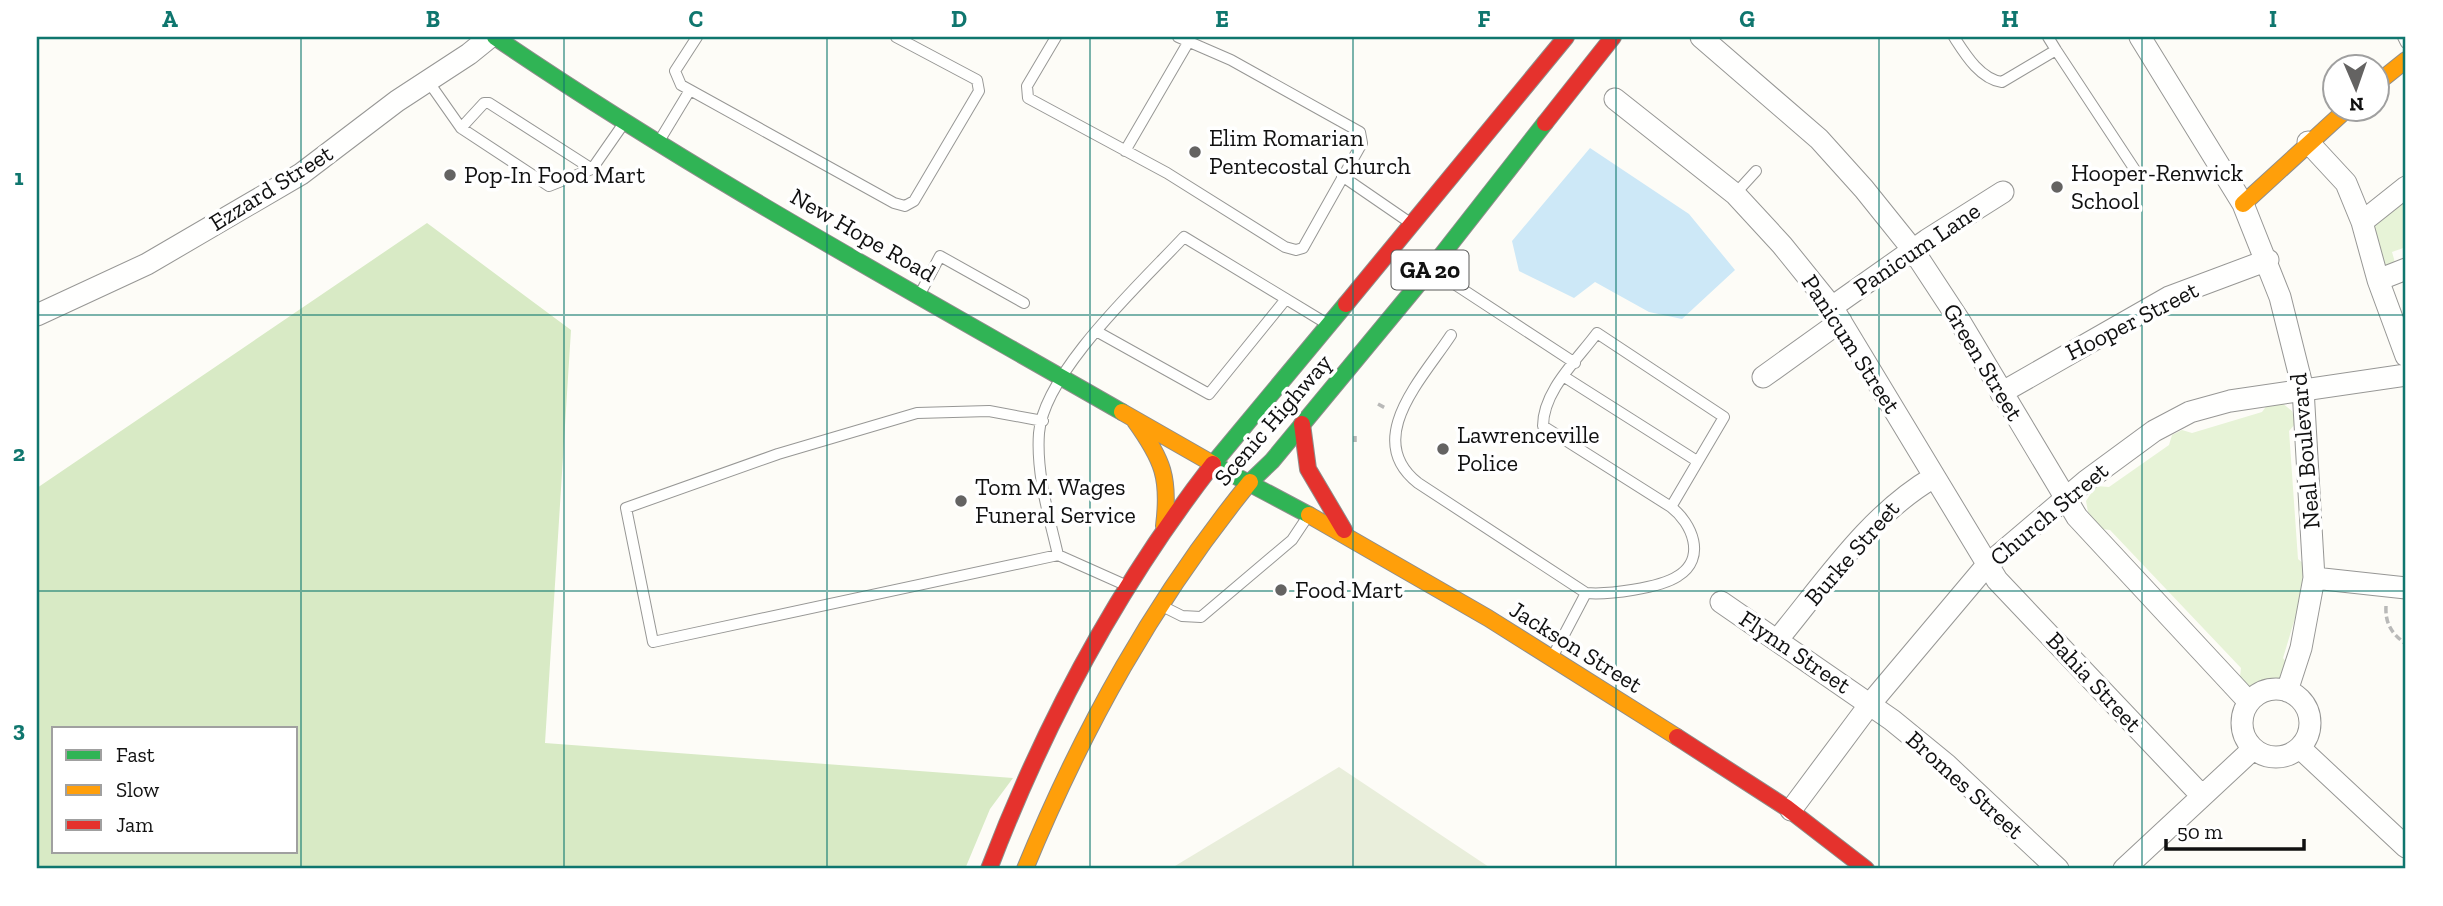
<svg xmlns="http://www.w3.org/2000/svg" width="2443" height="906" viewBox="0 0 2443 906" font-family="'Zilla Slab',serif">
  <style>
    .green { fill: #e7f3d7 }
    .forest { fill: #d8eac5; fill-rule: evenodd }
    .cemetery { fill: #e9eedb }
    .water { fill: #cde8f7 }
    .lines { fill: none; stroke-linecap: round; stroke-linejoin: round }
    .lane-casing { stroke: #979795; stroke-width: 12 }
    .street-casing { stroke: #979795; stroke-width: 23 }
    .fast-casing { stroke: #8e8d8b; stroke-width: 18 }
    .slow-casing { stroke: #8e8d8b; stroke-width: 18 }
    .jam-casing { stroke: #8e8d8b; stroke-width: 18 }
    .path { stroke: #b9b9b8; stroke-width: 3.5; stroke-dasharray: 7 3.5; stroke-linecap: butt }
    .lane { stroke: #fffffe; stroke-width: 10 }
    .street { stroke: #fffffe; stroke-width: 21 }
    .fast { stroke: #30b455; stroke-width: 16 }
    .slow { stroke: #ff9f0a; stroke-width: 16 }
    .jam { stroke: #e5322d; stroke-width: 16 }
    .grid { fill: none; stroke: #0f766e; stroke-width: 2; stroke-opacity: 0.55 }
    .poi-dot { fill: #646362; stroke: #fff; stroke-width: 2.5 }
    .labels { text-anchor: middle; stroke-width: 7; stroke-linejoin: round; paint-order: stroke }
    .shield { fill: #fff; stroke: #585858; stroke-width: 2 }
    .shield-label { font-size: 23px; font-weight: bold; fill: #111 }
    .poi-label { font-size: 24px; fill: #111; stroke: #fff; text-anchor: start }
    .street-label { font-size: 24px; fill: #111; stroke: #fff }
    .neatline { fill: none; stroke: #0f766e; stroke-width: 2.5 }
    .grid-label { font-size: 23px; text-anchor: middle; font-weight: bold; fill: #0f766e }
  </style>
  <rect width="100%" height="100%" fill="#fdfcf7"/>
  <path class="green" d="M 2406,198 L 2406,247 L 2392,252 L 2396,266 L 2381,270 L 2369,229 Z
    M 2282,403 L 2292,411 L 2296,423 L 2289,431 L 2298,559 L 2305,565 L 2306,598 L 2299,605 L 2283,658 L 2289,666 L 2280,682 L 2247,687 L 2240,677 L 2241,668 L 2110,530 L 2102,529 L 2088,512 L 2086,501 L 2096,486 L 2109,487 L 2169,445 L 2172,435 L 2182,430 L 2192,433 L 2262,412 L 2268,404 Z"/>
  <path class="forest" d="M 427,223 L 571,330 L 545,743 L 1013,778 L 990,809 L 965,869 L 37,869 L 37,488 ZM 54,729 L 296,729 L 296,852 L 54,852 Z"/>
  <path class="cemetery" d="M 1339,767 L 1492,869 L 1170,869 Z"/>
  <path class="water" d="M 1590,148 L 1689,214 L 1735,270 L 1682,319 L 1649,312 L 1595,282 L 1574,298 L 1519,271 L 1512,241 Z"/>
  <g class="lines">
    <g class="lane-casing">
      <path id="lane" d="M 697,37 L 675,71 L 681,85 L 894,203 L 905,206 L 914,201 L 979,91 L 977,80 L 896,37
        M 1056,37 L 1027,86 L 1028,98 L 1167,173 L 1285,247 L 1296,250 L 1303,248 L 1362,143 L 1360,132 L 1231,60 L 1178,37
        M 1954,37 C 1965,54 1980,79 2002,82 L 2056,50 L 2139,176
        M 2048,37 L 2056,50
        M 2403,37 L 2406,43
        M 428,81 L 461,128 L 549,186 L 592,169 L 624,123
        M 461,128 L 484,103 L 489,103 L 592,169
        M 661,138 L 690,90
        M 1125,151 L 1189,41
        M 1342,176 L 1406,220
        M 1735,194 L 1756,171
        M 1436,272 L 1575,363
        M 920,294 L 940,256 L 1024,303
        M 1096,331 L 1209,394 L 1286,299
        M 1451,335 C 1423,378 1362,439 1418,483 L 1586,593 C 1608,595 1660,588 1678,576 C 1707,558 1692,523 1671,507 L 1724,417 L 1597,333 C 1577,360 1543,391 1543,426 L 1671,507
        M 1563,376 L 1697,461
        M 1043,421 L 989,411 L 917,413 L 778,454 L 626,508 L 653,642 L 1058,555
        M 1123,584 L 1058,555 C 1049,516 1036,474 1039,433 C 1044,372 1142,282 1184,237 L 1324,322
        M 1164,607 L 1182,616 L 1201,617 L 1292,540 L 1306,519
        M 1555,652 L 1586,593"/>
    </g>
    <g class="street-casing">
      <path id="street" d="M 1701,37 L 1819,139 L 1864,189 L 1913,250 L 1959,320 L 2077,517 L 2249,702
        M 2140,37 L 2243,204 L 2280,297 L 2303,389 L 2314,578 L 2301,648 L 2287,691
        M 1615,99 L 1735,194 L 1782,245 L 1832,307 L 1997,580 L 2202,796
        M 2308,142 L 2346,183 L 2362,222 L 2378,280 L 2406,356
        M 2362,222 L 2406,187
        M 2378,280 L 2406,269
        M 1832,307 L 1927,240 L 2003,192
        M 37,315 L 147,264 L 301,174 L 397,101 L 469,54 L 490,37
        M 1763,377 L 1841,321
        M 2001,393 L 2169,297 L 2268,260
        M 2314,578 L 2406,588
        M 1721,602 L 1892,720 L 1947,765 L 2058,869
        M 1778,639 C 1826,581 1869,515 1934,477
        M2242 723a34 34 0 1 1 68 0a34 34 0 1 1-68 0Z
        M 2300,748 L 2406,847
        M 1791,810 L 1870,704 L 1987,565 L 2086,481 L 2154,431 L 2190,412 L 2230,401 L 2406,375
        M 2124,869 L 2253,749"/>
    </g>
    <g class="fast-casing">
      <path id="fast" d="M 495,37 C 696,174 911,291 1122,412
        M 1250,482 L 1272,461 L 1430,270 L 1545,123
        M 1309,515 L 1213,464 L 1346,304"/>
    </g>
    <g class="slow-casing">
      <path id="slow" d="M 2376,84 L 2406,60
        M 2243,204 L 2348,108
        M 1122,412 L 1213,464
        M 1135,421 C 1163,460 1170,478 1164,526
        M 1309,515 L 1488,618 L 1677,737
        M 1025,869 C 1083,728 1154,600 1250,482"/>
    </g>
    <g class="jam-casing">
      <path id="jam" d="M 1545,123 L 1613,37
        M 1346,304 L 1566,37
        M 1302,424 L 1308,469 L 1344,530
        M 1677,737 L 1787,808 L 1866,869
        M 989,869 C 1045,722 1117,588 1213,464"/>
    </g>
    <path class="path" d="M 1378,404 L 1387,409
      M 1355,442 L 1355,436
      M 2386,606 C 2385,624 2392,634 2406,644"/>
    <use href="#lane" class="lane"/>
    <use href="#street" class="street"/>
    <use href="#fast" class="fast"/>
    <use href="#slow" class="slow"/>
    <use href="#jam" class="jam"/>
  </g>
  <path class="grid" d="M 301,37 L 301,869M 564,37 L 564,869M 827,37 L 827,869M 1090,37 L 1090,869M 1353,37 L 1353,869M 1616,37 L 1616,869M 1879,37 L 1879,869M 2142,37 L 2142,869M 37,315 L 2406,315M 37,591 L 2406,591"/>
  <g class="poi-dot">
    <circle cx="1195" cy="152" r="7"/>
    <circle cx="450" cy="175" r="7"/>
    <circle cx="2057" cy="187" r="7"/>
    <circle cx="1443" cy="449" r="7"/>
    <circle cx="961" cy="501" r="7"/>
    <circle cx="1281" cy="590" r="7"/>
  </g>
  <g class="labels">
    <rect class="shield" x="1391.5" y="250.5" width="77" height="39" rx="5"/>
    <g class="shield-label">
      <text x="1430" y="278">GA 20</text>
    </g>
    <g class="poi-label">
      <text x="1209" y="146">Elim Romarian<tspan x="1209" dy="28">Pentecostal Church</tspan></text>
      <text x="2071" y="181">Hooper-Renwick<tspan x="2071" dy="28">School</tspan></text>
      <text x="464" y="183">Pop-In Food Mart</text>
      <text x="1457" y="443">Lawrenceville<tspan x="1457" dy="28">Police</tspan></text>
      <text x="975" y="495">Tom M. Wages<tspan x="975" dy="28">Funeral Service</tspan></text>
      <text x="1295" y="598">Food Mart</text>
    </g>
    <g class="street-label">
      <text transform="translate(271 188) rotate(-32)" y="8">Ezzard Street</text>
      <text transform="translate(863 235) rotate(30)" y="8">New Hope Road</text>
      <text transform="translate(1917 249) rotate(-34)" y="8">Panicum Lane</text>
      <text transform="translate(2132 321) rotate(-27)" y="8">Hooper Street</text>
      <text transform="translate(1851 344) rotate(57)" y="8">Panicum Street</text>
      <text transform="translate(1983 362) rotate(59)" y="8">Green Street</text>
      <text transform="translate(1273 420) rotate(-49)" y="8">Scenic Highway</text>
      <text transform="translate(2305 451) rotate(-95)" y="8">Neal Boulevard</text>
      <text transform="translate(2049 514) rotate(-40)" y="8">Church Street</text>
      <text transform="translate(1852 553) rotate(-49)" y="8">Burke Street</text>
      <text transform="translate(1576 647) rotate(32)" y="8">Jackson Street</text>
      <text transform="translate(1795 652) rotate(34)" y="8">Flynn Street</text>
      <text transform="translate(2094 682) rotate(47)" y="8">Bahia Street</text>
      <text transform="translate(1965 785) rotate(42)" y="8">Bromes Street</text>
    </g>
  </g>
  <rect width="2443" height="906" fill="none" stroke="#ffffff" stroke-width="77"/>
  <rect x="52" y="727" width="245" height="126" fill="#ffffff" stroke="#a0a0a0" stroke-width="2"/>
  <rect x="66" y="750" width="35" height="10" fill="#30b455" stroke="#a0a0a0" stroke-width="2"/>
  <text x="116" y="762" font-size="21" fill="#111111">Fast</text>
  <rect x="66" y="785" width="35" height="10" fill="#ff9f0a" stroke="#a0a0a0" stroke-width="2"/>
  <text x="116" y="797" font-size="21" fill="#111111">Slow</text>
  <rect x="66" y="820" width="35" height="10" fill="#e5322d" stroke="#a0a0a0" stroke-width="2"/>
  <text x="116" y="832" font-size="21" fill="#111111">Jam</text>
  <g transform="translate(2356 88) rotate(178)"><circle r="33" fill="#ffffff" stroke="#a0a0a0" stroke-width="2"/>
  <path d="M0-5L12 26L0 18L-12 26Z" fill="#646362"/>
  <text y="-10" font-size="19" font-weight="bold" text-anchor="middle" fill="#111111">N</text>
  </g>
  <path d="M2166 839v10h138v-10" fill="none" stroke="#111111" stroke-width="3.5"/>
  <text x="2177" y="839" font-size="21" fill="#111111" stroke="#ffffff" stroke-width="5" paint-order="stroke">50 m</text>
  <rect x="38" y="38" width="2366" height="829" class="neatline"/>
  <g class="grid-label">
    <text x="170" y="27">A</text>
    <text x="433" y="27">B</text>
    <text x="696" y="27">C</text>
    <text x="959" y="27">D</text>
    <text x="1222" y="27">E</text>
    <text x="1484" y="27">F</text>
    <text x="1747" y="27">G</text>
    <text x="2010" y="27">H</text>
    <text x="2273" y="27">I</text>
    <text x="19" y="185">1</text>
    <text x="19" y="461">2</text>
    <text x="19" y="737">3</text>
  </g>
</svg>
